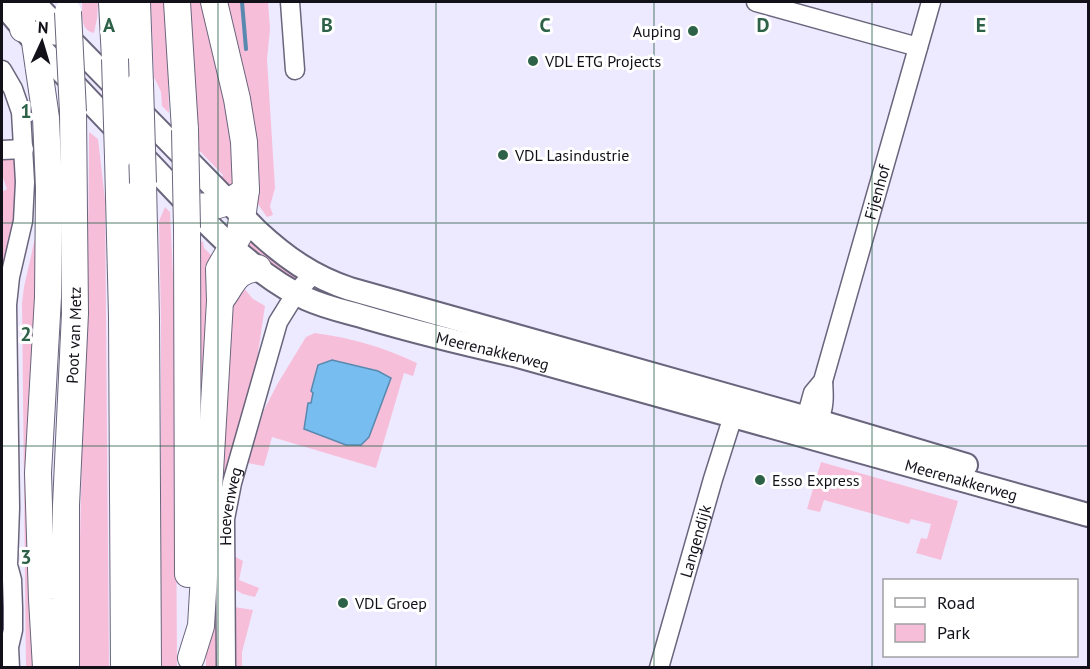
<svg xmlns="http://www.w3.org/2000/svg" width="1090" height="669" viewBox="0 0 1090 669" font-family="'PT Sans',sans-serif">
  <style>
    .green { fill: #f7beda }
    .water { fill: #77bdef; stroke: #5989af; stroke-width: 1.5 }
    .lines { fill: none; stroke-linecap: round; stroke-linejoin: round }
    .stream { stroke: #5989af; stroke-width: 4 }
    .minor-casing { stroke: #6a657c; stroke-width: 21 }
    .major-casing { stroke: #6a657c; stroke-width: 26 }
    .highway-casing { stroke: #6a657c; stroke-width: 28 }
    .minor { stroke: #fff; stroke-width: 18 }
    .major { stroke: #fff; stroke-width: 22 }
    .highway { stroke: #fff; stroke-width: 26 }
    .highway-bridge-casing { stroke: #6a657c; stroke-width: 28; stroke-linecap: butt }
    .highway-bridge { stroke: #fff; stroke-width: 26 }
    .grid { fill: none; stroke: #2d6248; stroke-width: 1.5; stroke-opacity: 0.55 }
    .poi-dot { fill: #2d6248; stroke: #fff; stroke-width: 2 }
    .labels { text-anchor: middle; stroke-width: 6; stroke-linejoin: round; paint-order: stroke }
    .poi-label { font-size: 16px; fill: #121119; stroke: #fff; text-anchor: start }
    .street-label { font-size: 16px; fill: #121119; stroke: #fff }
    .grid-label { font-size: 20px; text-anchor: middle; font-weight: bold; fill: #2d6248; stroke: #fff; stroke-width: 6; stroke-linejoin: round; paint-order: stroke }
  </style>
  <rect width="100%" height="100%" fill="#ede9ff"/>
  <path class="green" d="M 82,2 L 98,2 L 97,18 L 94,33 C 79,30 83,13 82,2 Z
    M 151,2 L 166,2 L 169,113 L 162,106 L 161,92 L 154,77 Z
    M 185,2 L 207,2 L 233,132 L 235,191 L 219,182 L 223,175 L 195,146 Z
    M 222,2 L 268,2 L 270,29 L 267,59 L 275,188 L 270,206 L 273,215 L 267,217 L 258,204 L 254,194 Z
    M 89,132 L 98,139 L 105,200 L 109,667 L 79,668 C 78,489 89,310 89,132 Z
    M 19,158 L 3,562 L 2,583 L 2,192 L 7,189 L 2,175 L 2,159 Z
    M 165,207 L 170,212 L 175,319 L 177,668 L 161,667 L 161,320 L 159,221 Z
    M 36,234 L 44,667 L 26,667 L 22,303 L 24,287 Z
    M 247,236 L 299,277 L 298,286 L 253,256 L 244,241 Z
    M 196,240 L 203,242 L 204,248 L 216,260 L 199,584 Z
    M 242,286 L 253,299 L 265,306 L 256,366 L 224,479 L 218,667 L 206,668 L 206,584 L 232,305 Z
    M 315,333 C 355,339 380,346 417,363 L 413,376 L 404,373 L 376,468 L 272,437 L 264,466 L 248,463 L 264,410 L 278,383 L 306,337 Z
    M 821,462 L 958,501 L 941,560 L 916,553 L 921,538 L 927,539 L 931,524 L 911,519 L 909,524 L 824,500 L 820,512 L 807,509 Z
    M 234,556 L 243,561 L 239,580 L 259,588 L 255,597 L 243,594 L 234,589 Z
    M 234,607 L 253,610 L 242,652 L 242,667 L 236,667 Z"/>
  <path class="water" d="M 332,360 L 378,371 L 391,378 L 369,437 L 361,445 L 346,445 L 304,429 L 308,403 L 311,403 L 313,393 L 311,391 L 318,365 Z"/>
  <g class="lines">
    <path class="stream" d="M 242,2 L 246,49"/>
    <g class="minor-casing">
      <g id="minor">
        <path d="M 290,2 L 295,70"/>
        <path d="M 756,2 L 918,47"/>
        <path d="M 2,70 L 13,89 L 21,112 L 25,182 L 23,221 L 10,277 L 7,305 L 10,508 L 8,565 L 12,580 L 13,608 L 13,630 L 9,647 L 10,668"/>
        <path d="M 2,150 L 24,149"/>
        <path id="s1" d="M 806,418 L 813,393 L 823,381 L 931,2"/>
        <path d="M 818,421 C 825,408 824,395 823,381"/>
        <path id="s2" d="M 226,668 L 225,519 L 232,483 L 278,322 L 296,293 L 313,274"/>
        <path id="s3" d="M 659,668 L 713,479 L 733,416"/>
      </g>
    </g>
    <g class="major-casing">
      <g id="major">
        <path d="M 33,2 L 257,231 C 285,257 313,277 350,289 L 818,421 L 966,465"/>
        <path id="s4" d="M 2,3 C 48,59 99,111 150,164 C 194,210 249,273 307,299 C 327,308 348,312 368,318 C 416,332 465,344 514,355 L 1088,515"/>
      </g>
    </g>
    <g class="highway-casing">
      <g id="highway">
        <path d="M 20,2 L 23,29"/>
        <path d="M 112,2 L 115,59"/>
        <path d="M 137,2 L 140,84"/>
        <path d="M 177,2 L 185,130"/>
        <path d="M 118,157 L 122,316 L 124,668"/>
        <path d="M 143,183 L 146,318 L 148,668"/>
        <path d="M 191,206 C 214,208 228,205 246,190"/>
        <path d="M 187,228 L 188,574"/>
        <path d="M 220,301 C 234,284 233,271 258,268"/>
        <path d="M 191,658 L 201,626 L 220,301 L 219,269 L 240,233 L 246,190 L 244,142 L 237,99 L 214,2"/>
        <path d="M 46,668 L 42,599 L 38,473 L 48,297 L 49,188 L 46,118 L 35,42 C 40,28 52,31 65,33"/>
        <path id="s5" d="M 66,668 L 66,505 L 75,313 L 73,112"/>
      </g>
    </g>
    <use href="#minor" class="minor"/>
    <use href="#major" class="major"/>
    <use href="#highway" class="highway"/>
    <g class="highway-bridge-casing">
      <path id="highway-bridge" d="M 68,12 L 73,112
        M 115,59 L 118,157
        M 140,84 L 143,183
        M 185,130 L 187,228"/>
    </g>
    <use href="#highway-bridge" class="highway-bridge"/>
  </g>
  <path class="grid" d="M 218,2 L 218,668M 436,2 L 436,668M 654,2 L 654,668M 872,2 L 872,668M 2,223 L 1088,223M 2,446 L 1088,446"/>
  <g class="poi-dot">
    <circle cx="693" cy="31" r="6"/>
    <circle cx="533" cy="61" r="6"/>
    <circle cx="503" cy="155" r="6"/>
    <circle cx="760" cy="480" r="6"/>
    <circle cx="343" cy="603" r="6"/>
  </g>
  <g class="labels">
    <g class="poi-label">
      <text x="681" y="37" text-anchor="end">Auping</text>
      <text x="545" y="67">VDL ETG Projects</text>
      <text x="515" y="161">VDL Lasindustrie</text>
      <text x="772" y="486">Esso Express</text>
      <text x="355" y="609">VDL Groep</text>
    </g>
    <g class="street-label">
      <text dy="6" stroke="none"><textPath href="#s1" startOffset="238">Fijenhof</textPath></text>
      <text dy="6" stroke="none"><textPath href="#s5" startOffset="333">Poot van Metz</textPath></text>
      <text dy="6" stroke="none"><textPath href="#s4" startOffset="620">Meerenakkerweg</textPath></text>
      <text dy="6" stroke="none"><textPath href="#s4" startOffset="1106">Meerenakkerweg</textPath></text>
      <text dy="6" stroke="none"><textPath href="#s2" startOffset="162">Hoevenweg</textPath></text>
      <text dy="6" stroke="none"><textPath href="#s3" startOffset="132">Langendijk</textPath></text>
    </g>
  </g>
  <g class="grid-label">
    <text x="109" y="32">A</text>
    <text x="327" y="32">B</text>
    <text x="545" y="32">C</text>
    <text x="763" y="32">D</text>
    <text x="981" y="32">E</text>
    <text x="26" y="118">1</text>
    <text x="26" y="341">2</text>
    <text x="26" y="564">3</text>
  </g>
  <rect width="1090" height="669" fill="none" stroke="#121119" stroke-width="6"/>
  <rect x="883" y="579" width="195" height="78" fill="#ffffff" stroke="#a0a0a3" stroke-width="1.5"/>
  <rect x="895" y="598" width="30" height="9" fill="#ffffff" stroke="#a0a0a3" stroke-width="1.5"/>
  <text x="937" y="609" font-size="18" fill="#121119">Road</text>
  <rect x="895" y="624" width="30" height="18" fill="#f7beda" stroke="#a0a0a3" stroke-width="1.5"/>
  <text x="937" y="639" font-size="18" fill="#121119">Park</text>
  <g transform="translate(42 42) rotate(4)" stroke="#ffffff" stroke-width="4.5" paint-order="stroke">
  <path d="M0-4.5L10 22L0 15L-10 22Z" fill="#121119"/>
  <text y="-9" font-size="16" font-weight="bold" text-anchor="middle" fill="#121119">N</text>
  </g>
</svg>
